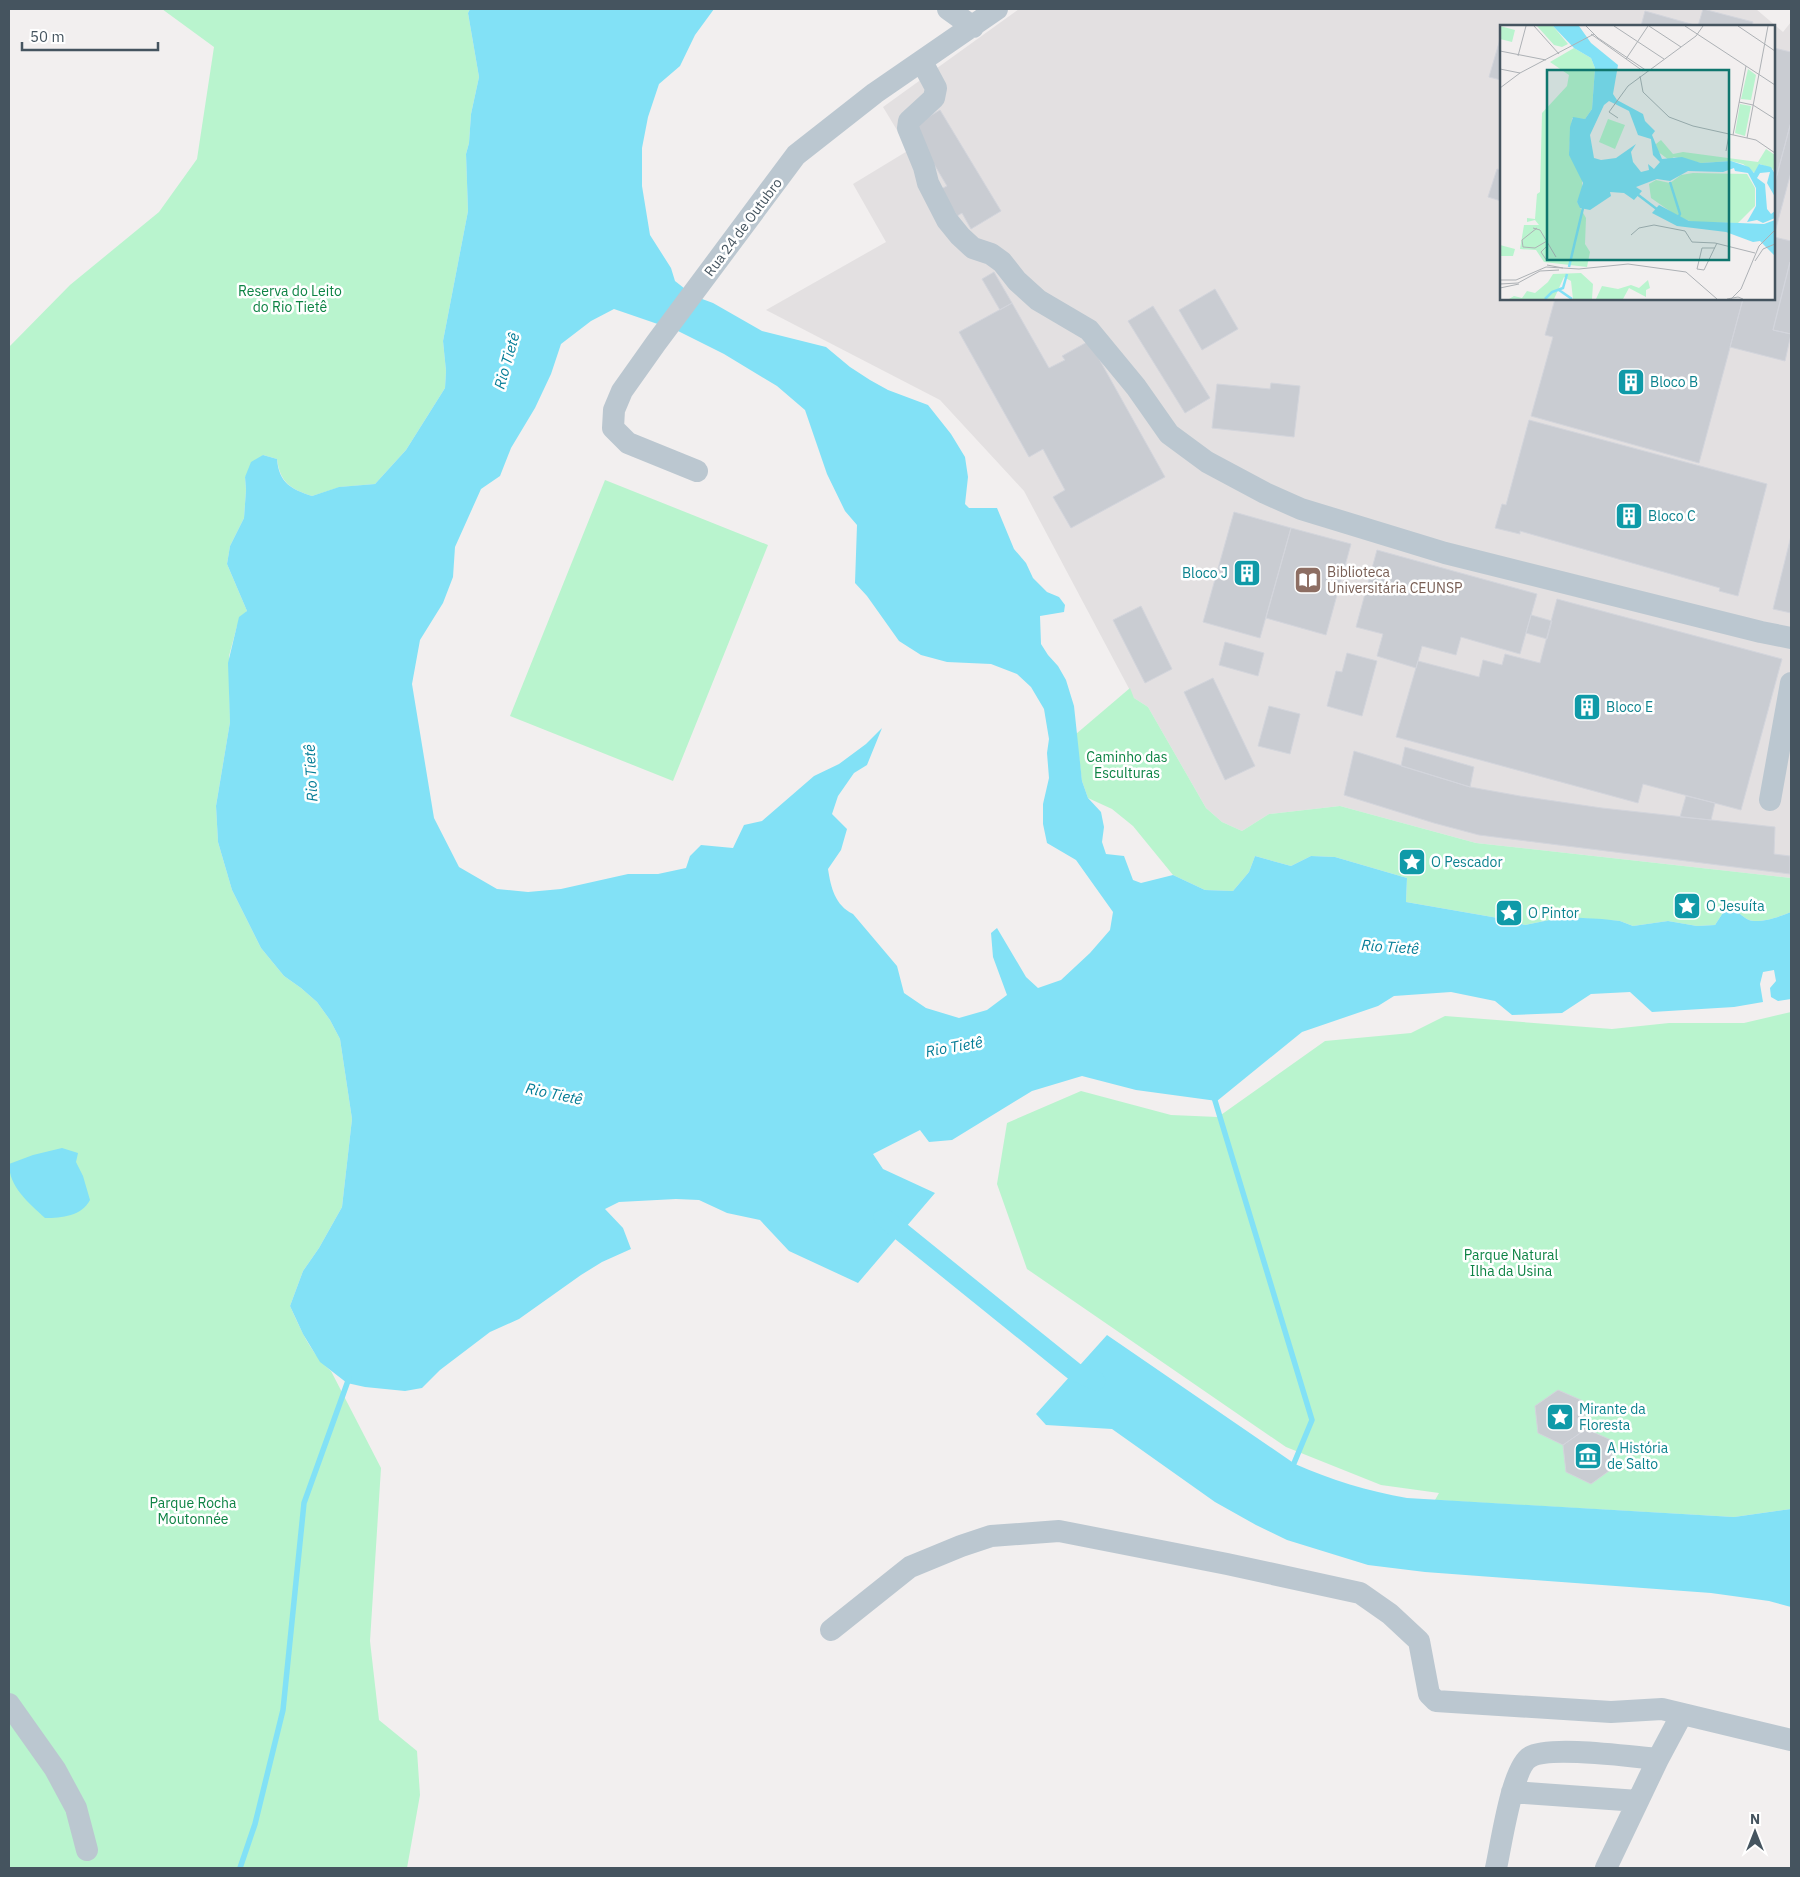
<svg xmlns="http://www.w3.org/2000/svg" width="1800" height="1877" viewBox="0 0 1800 1877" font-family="'IBM Plex Sans',sans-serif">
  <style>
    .education { fill: #e3e0e1; fill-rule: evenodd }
    .green { fill: #b9f4ce }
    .water { fill: #82e1f6; fill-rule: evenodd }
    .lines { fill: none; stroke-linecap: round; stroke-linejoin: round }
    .stream { stroke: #82e1f6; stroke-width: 5.5 }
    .canal { stroke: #82e1f6; stroke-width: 19 }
    .building { fill: #c9ccd2; stroke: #d3d5dc }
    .minor { stroke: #bbc7d0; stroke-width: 22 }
    .labels { text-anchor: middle; stroke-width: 5; stroke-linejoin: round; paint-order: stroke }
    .street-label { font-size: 14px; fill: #45545f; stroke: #fff }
    .park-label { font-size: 14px; fill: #0d8344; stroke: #fff }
    .culture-label { font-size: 14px; fill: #0d838f; stroke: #fff; text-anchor: start }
    .education-label { font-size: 14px; fill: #785e54; stroke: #fff; text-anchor: start }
    .water-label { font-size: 15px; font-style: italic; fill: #037c96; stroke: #fff }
    .inset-river { fill: none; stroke: #82e1f6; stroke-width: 2.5 }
    .inset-road { fill: none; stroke: #adb1b5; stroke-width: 1 }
    .view { fill: #0f766e; fill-opacity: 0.15; stroke: #0f766e; stroke-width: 2.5 }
    .inset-edge { fill: none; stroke: #45545f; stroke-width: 2.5 }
  </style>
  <rect width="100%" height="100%" fill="#f2efef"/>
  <path class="education" d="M 1019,9 L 1756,9 L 1783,32 L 1791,22 L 1791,878 L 1476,843 L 1340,806 L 1269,814 L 1242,831 L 1222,822 L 1206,808 L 1148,707 L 1134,698 L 1024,491 L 940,400 L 766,310 L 886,242 L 853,184 L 909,150 L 883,107 ZM 1501,26 L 1774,26 L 1774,299 L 1501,299 Z"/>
  <path class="green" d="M 162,9 L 470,9 L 468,13 L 479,77 L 471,114 L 469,143 L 466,154 L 468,211 L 443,341 L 446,371 L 445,388 L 406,450 L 375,484 L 340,487 L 312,496 C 291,489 280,483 277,459 L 263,455 L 245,477 L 246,490 L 244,518 L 230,546 L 227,564 L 247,611 L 237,626 L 229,656 L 230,722 L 216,806 L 218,842 L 232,890 L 261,948 L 284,976 L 301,988 L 317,1002 L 330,1020 L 340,1039 L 352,1119 L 342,1207 L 319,1248 L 303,1271 L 290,1306 C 301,1330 311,1354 331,1371 L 381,1468 L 370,1641 L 379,1720 L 417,1751 L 420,1795 L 407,1868 L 9,1868 L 9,347 L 70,285 L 159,212 L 197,159 L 214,47 Z
    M 605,480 L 768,545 L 673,781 L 510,716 Z
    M 1130,688 L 1134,698 L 1148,707 L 1206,808 L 1222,822 L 1242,831 L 1269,814 L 1340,806 L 1476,843 L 1791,878 L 1791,912 C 1782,916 1759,924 1749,920 C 1742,917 1736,910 1731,905 L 1726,908 L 1715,925 L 1697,926 L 1668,921 L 1633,926 L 1620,921 L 1564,917 L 1525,925 L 1498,918 L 1406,902 L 1407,878 L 1335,857 L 1311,856 L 1291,866 L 1255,856 L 1249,872 L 1233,891 L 1205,890 L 1173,875 L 1133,826 L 1112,809 L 1088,798 L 1082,781 L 1076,734 Z
    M 1791,1012 L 1791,1509 L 1734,1517 L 1435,1500 L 1439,1493 L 1381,1485 L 1286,1447 L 1027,1269 L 997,1184 L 1007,1123 L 1081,1091 L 1171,1115 L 1218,1117 L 1325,1041 L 1411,1033 L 1445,1016 L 1612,1029 L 1669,1023 L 1744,1023 Z"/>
  <path class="water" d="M 470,9 L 714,9 L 695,35 L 680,66 L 659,84 L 648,117 L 642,148 L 642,186 L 650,235 L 671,268 L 675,281 L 694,296 L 713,303 L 762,331 L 826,347 L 850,367 L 870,380 L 888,390 L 928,405 L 951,434 L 965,457 L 968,477 L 965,504 L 969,508 L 997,508 L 1014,549 L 1026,563 L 1033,578 L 1047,592 L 1059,597 L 1065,605 L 1064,612 L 1040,616 L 1041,644 L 1048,655 L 1058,666 L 1066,680 L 1074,706 L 1082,781 L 1088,798 L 1101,812 L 1104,827 L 1102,842 L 1106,854 L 1124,856 L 1133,880 L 1141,883 L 1173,875 L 1205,890 L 1233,891 L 1249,872 L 1255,856 L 1291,866 L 1311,856 L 1335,857 L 1407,878 L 1406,902 L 1498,918 L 1525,925 L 1564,917 L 1602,919 L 1620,921 L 1633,926 L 1668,921 L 1697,926 L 1715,925 L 1726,908 L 1731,905 C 1736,910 1742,917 1749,920 C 1759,924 1782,916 1791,912 L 1791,999 L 1778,1001 L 1771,997 L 1770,988 L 1776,981 L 1774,970 L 1763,972 L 1760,984 L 1763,1002 L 1734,1007 L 1652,1012 L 1630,992 L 1591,994 L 1562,1013 L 1512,1015 L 1495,1001 L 1451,992 L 1394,996 L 1378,1006 L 1302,1032 L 1217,1101 L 1136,1090 L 1082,1076 L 1032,1091 L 952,1140 L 929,1142 L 920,1130 L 873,1154 L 883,1169 L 935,1193 L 858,1283 L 789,1251 L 760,1220 L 727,1213 L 699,1200 L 676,1199 L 619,1202 L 605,1209 L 623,1228 L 631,1249 L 602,1262 L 581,1275 L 519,1319 L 490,1332 L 440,1370 L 422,1388 L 405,1391 L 365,1387 L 347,1383 L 320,1362 L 303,1334 L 290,1306 L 303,1271 L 319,1248 L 342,1207 L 352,1119 L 340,1039 L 330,1020 L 317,1002 L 301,988 L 284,976 L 261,948 L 232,890 L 218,842 L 216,806 L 230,722 L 228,663 L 239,617 L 247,611 L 227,564 L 230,546 L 244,518 L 246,490 L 245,477 L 251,462 L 263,455 L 277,459 C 279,483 291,489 312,496 L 339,487 L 375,484 L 406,450 L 445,388 L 446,371 L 443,341 L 468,211 L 466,154 L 469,143 L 471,114 L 479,77 L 468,13 ZM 614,309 L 678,331 L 724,354 L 777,386 L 805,410 L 827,474 L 845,511 L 857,525 L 855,583 L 867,596 L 899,641 L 921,655 L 947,662 L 991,664 L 1017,674 L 1031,687 L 1044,709 L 1049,739 L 1047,753 L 1049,778 L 1043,804 L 1043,824 L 1047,843 L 1076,860 L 1113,912 L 1110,930 L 1090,953 L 1061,980 L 1038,988 L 1026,977 L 997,928 L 991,933 L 993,957 L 1007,995 L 987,1010 L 959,1018 L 926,1008 L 904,993 L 897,966 L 853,914 C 835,905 831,888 828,869 L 841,850 L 847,829 L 832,814 L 838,796 L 854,773 L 867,765 L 882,728 L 866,744 L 839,764 L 814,776 L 762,821 L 744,825 L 733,848 L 701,845 L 690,856 L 686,868 L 658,874 L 628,874 L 561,889 L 528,892 L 497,889 L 459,867 L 434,818 L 412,684 L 420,640 L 443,603 L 453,577 L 455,547 L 481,489 L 500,476 L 511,448 L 535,408 L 551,374 L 561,344 L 591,321 Z
    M 62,1148 L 78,1153 L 76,1162 L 83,1176 L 90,1200 C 82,1216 62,1218 45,1218 C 29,1203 9,1187 9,1164 L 33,1155 Z
    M 1107,1335 L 1295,1464 C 1331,1480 1368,1491 1407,1498 L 1734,1517 L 1791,1509 L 1791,1607 L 1769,1601 L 1711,1593 L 1425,1572 L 1368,1565 L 1287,1540 L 1256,1525 L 1215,1502 L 1112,1429 L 1046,1425 L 1036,1414 Z"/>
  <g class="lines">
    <path class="stream" d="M 1213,1094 L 1312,1420 L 1292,1468
      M 240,1868 L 255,1824 L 283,1710 L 304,1503 L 349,1378"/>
    <path class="canal" d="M 883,1217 L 1075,1372 L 1096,1381"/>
  </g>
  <path class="building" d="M 1703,9 L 1753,22 L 1752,26 L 1698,26 Z
    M 1645,11 L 1698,26 L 1641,26 Z
    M 1501,36 L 1501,80 L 1489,77 Z
    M 1774,48 L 1791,52 L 1791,122 L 1774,186 Z
    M 940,110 L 1001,211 L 971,229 L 962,213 L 957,216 L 941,189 L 947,186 L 912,127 Z
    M 1791,122 L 1791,172 L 1774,236 L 1774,186 Z
    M 1497,169 L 1501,170 L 1501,201 L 1488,197 Z
    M 1774,237 L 1791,241 L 1791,262 L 1790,262 L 1773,330 L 1791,334 L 1785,361 L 1730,347 L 1743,299 L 1774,299 Z
    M 1790,262 L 1791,262 L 1791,334 L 1773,330 Z
    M 994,272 L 1012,303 L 1000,310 L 982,279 Z
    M 1215,289 L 1238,329 L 1202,350 L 1179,310 Z
    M 1555,299 L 1743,299 L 1699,463 L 1531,416 L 1553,337 L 1545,335 Z
    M 1012,303 L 1049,368 L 1065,360 L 1062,356 L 1089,341 L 1165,477 L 1071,528 L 1053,497 L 1065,490 L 1043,449 L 1029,457 L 959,332 Z
    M 1153,306 L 1210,398 L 1185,413 L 1128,321 Z
    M 1271,383 L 1300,386 L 1294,437 L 1212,428 L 1217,384 L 1270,389 Z
    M 1529,420 L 1767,484 L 1738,596 L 1719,591 L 1720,588 L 1520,531 L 1520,534 L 1495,528 L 1502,504 L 1506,505 Z
    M 1234,512 L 1291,528 L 1260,638 L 1203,622 Z
    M 1291,528 L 1351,544 L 1326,635 L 1266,618 Z
    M 1791,536 L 1791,613 L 1773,609 Z
    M 1377,550 L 1537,594 L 1520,654 L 1461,637 L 1456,655 L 1422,646 L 1416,668 L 1377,656 L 1383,634 L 1356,627 Z
    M 1557,599 L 1782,659 L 1741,810 L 1643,784 L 1638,803 L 1396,737 L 1418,661 L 1479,677 L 1483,660 L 1502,665 L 1505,654 L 1540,663 Z
    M 1141,606 L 1172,669 L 1145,683 L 1113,620 Z
    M 1531,615 L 1552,621 L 1547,639 L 1526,633 Z
    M 1225,642 L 1264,653 L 1258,676 L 1219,665 Z
    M 1347,653 L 1377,661 L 1362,716 L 1327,706 L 1336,671 L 1342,672 Z
    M 1213,678 L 1255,766 L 1225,780 L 1184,692 Z
    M 1269,706 L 1300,714 L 1290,754 L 1258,746 Z
    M 1405,747 L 1474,767 L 1470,787 L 1401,766 Z
    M 1354,751 L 1470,787 L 1520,796 L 1602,808 L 1775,827 L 1774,854 L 1790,856 L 1790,874 L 1479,835 L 1434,823 L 1344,795 Z
    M 1686,796 L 1715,803 L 1711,820 L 1680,817 Z
    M 1558,1390 L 1583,1401 L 1586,1429 L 1563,1445 L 1538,1433 L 1535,1406 Z
    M 1586,1429 L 1611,1440 L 1613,1468 L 1591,1484 L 1566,1472 L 1563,1445 Z"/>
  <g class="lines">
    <path class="minor" d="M 948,9 L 973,27
      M 922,62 L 936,88 L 934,98 L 909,121 L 908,128 L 924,167 L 928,183 L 947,220 L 960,236 L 973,248 L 991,254 L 1002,262 L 1017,281 L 1038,300 L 1089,330 L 1136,387 L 1169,434 L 1207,462 L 1265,493 L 1301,509 L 1445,553 L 1761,632 L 1791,638
      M 697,471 L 628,443 L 613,428 L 614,410 L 622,391 L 656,343 L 796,155 L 875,93 L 997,9
      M 1770,800 L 1791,683
      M 831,1630 L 910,1567 L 961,1546 L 991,1536 L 1059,1531 L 1227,1564 L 1360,1593 L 1390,1614 L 1419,1641 L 1429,1694 L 1436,1701 L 1611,1712 L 1662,1709 L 1791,1740
      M 9,1704 L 55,1769 L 76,1808 L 87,1850
      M 1512,1792 L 1638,1801
      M 1496,1868 C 1501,1846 1512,1767 1530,1757 C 1550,1745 1632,1757 1658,1759
      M 1606,1868 L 1658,1759 L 1682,1714"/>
  </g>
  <defs>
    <g id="building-square" transform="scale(1.4375)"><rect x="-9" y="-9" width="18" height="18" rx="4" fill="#0f9aa8" stroke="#fff"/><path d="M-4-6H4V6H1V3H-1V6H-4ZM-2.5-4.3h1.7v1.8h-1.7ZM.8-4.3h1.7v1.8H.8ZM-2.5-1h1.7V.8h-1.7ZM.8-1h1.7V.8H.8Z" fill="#fff"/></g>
    <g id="library-square" transform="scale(1.4375)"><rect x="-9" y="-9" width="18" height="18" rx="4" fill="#8d6e63" stroke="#fff"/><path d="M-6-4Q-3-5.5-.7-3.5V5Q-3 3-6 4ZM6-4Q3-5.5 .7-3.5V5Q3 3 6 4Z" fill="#fff"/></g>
    <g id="sight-square" transform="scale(1.4375)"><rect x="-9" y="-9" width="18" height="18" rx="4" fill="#0f9aa8" stroke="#fff"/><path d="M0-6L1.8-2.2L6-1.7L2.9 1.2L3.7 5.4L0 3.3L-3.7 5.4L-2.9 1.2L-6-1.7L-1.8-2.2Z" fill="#fff"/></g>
    <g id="museum-square" transform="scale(1.4375)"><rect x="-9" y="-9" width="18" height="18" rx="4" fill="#0f9aa8" stroke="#fff"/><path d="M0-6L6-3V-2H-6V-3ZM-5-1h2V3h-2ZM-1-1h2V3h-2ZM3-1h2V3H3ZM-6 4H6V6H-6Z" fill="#fff"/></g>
  </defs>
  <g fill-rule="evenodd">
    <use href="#building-square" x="1631" y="382"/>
    <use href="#building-square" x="1629" y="516"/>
    <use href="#building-square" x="1247" y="573"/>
    <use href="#library-square" x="1308" y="580"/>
    <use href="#building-square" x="1587" y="707"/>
    <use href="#sight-square" x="1412" y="862"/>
    <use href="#sight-square" x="1687" y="906"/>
    <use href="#sight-square" x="1509" y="913"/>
    <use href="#sight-square" x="1560" y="1417"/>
    <use href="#museum-square" x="1588" y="1456"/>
  </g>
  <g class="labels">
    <g class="street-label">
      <text transform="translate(743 227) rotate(-53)" y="5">Rua 24 de Outubro</text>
    </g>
    <g class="park-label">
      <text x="290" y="296">Reserva do Leito<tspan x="290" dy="16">do Rio Tietê</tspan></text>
      <text x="1127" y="762">Caminho das<tspan x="1127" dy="16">Esculturas</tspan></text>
      <text x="1511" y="1260">Parque Natural<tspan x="1511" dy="16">Ilha da Usina</tspan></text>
      <text x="193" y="1508">Parque Rocha<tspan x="193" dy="16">Moutonnée</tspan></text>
    </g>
    <g class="culture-label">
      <text x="1650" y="387">Bloco B</text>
      <text x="1648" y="521">Bloco C</text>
      <text x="1228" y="578" text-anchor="end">Bloco J</text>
      <text x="1606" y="712">Bloco E</text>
      <text x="1431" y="867">O Pescador</text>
      <text x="1706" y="911">O Jesuíta</text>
      <text x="1528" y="918">O Pintor</text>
      <text x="1579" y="1414">Mirante da<tspan x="1579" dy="16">Floresta</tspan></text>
      <text x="1607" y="1453">A História<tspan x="1607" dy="16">de Salto</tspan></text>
    </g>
    <g class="education-label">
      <text x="1327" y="577">Biblioteca<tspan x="1327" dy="16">Universitária CEUNSP</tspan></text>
    </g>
    <g class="water-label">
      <text transform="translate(507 361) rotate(-74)" y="5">Rio Tietê</text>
      <text transform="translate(311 773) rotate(-93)" y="5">Rio Tietê</text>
      <text transform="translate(1390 947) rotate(4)" y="5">Rio Tietê</text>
      <text transform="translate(954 1047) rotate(-10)" y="5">Rio Tietê</text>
      <text transform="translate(554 1094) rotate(12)" y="5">Rio Tietê</text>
    </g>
  </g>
  <g transform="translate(1500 25)">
    <rect width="275" height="275" fill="#f2efef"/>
    <path d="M 0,1 L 15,5 L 12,17 L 0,14 ZM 37,1 L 53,1 L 68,19 L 62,22 L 54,20 ZM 74,23 L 91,33 L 95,43 L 92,84 L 85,94 L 72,93 L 69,126 L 82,153 L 82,167 L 77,177 L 86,193 L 85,219 L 90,227 L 87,242 L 44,237 L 36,225 L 20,224 L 24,200 L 39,200 L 35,195 L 27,197 L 27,193 L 35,194 L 37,169 L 40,167 L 42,88 L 67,61 L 69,50 L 50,37 ZM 248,44 L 256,50 L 251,75 L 241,74 ZM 240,79 L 251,81 L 245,111 L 235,108 ZM 108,94 L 125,100 L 115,124 L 99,117 ZM 161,115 L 173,129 L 183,127 L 258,137 L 266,124 L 275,130 L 275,149 L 273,144 L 260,139 L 255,148 L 243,139 L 231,136 L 201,138 L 174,132 L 169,135 L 157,126 L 156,119 ZM 193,148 L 247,149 L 255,163 L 255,181 L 238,198 L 192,197 L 177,191 L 151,173 L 149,159 L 156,155 L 170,158 L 181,150 ZM 0,220 L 15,224 L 13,231 L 0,231 ZM 81,248 L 93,259 L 92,274 L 73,274 L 71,256 L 64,252 L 54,274 L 9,274 L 14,271 L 22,273 L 27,266 L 35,268 L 48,257 L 53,249 ZM 148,255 L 150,263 L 146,265 L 146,272 L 129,263 L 123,274 L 96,274 L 102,261 L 118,264 L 131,260 L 139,263 Z" fill="#b9f4ce"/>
    <path d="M 53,1 L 79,1 L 91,18 L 118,40 L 113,69 L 117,75 L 143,89 L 145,96 L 155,106 L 152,110 L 162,134 L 182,132 L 201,138 L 231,136 L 249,142 L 254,148 L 259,139 L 271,142 L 275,149 L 275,172 L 267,158 L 270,147 L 260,148 L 257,153 L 265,159 L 267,184 L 271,189 L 275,186 L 275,193 L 263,198 L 257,195 L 247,197 L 256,181 L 256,163 L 248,148 L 235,146 L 234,143 L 223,147 L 188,146 L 170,156 L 157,154 L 136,162 L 142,166 L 134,175 L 124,168 L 110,167 L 111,171 L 90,185 L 80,183 L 77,177 L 83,158 L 69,130 L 70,102 L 73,92 L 85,94 L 92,84 L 95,43 L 91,33 L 74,23 ZM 109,76 L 129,86 L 138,110 L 151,114 L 153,130 L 160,137 L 154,144 L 148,139 L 149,145 L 141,147 L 133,137 L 131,127 L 136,119 L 116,133 L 101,135 L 94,133 L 90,110 L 104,80 ZM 159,180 L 189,196 L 264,199 L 275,195 L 275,231 L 260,216 L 253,217 L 226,207 L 177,201 L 152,188 Z" fill="#82e1f6" fill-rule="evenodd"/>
    <path class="inset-river" d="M 170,157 L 180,189 L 178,193M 137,169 L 158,185M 69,242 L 83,183M 59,265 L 72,274M 45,274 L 52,267 L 63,263 L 67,249"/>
    <path class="inset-road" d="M 34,1 L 59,29M 86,1 L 98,13 L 147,46M 114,1 L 164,34M 149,1 L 181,22M 185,1 L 275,60M 238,1 L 275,26M 91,9 L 143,46M 0,26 L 46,35M 18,31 L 26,1M 126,34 L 148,1M 0,44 L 20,48M 140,51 L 143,67 L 169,92 L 193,101 L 256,115 L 275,128M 0,63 L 20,48 L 94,9M 239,77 L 253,80 L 275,94M 118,93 L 109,87 L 128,61 L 196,11 L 203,1M 233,110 L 246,41M 247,113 L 268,1M 226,126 L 229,110M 33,203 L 40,205 L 56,232M 37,203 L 22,215 L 23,222 L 35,223 L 47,216M 131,210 L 139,203 L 154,200 L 185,206 L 192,217 L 215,218 L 255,228M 215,223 L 202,223 L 197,244 L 204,245 L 217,218M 47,236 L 41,227 L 49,219M 255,236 L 263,224 L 275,219M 47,240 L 63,243M 0,255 L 16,255 L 46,242 L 79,244 L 128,239 L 186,247 L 217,274M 0,259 L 18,258 L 40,246 L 59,245M 0,263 L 19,259M 227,274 L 238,272 L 243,274M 231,274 L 241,264 L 259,221 L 275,205"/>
    <path class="view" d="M 47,45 L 229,45 L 229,235 L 47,235 Z"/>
    <rect width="275" height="275" class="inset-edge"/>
  </g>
  <rect width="1800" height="1877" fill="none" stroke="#45545f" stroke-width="20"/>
  <g transform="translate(1755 1832)" stroke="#ffffff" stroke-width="4" paint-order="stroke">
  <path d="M0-4L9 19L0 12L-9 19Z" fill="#45545f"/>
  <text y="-8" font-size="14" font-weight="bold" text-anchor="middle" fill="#45545f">N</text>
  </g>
  <path d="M22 42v8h136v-8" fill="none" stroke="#45545f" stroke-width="2.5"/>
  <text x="30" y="42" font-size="15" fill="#45545f" stroke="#ffffff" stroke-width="4" paint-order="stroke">50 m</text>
</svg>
